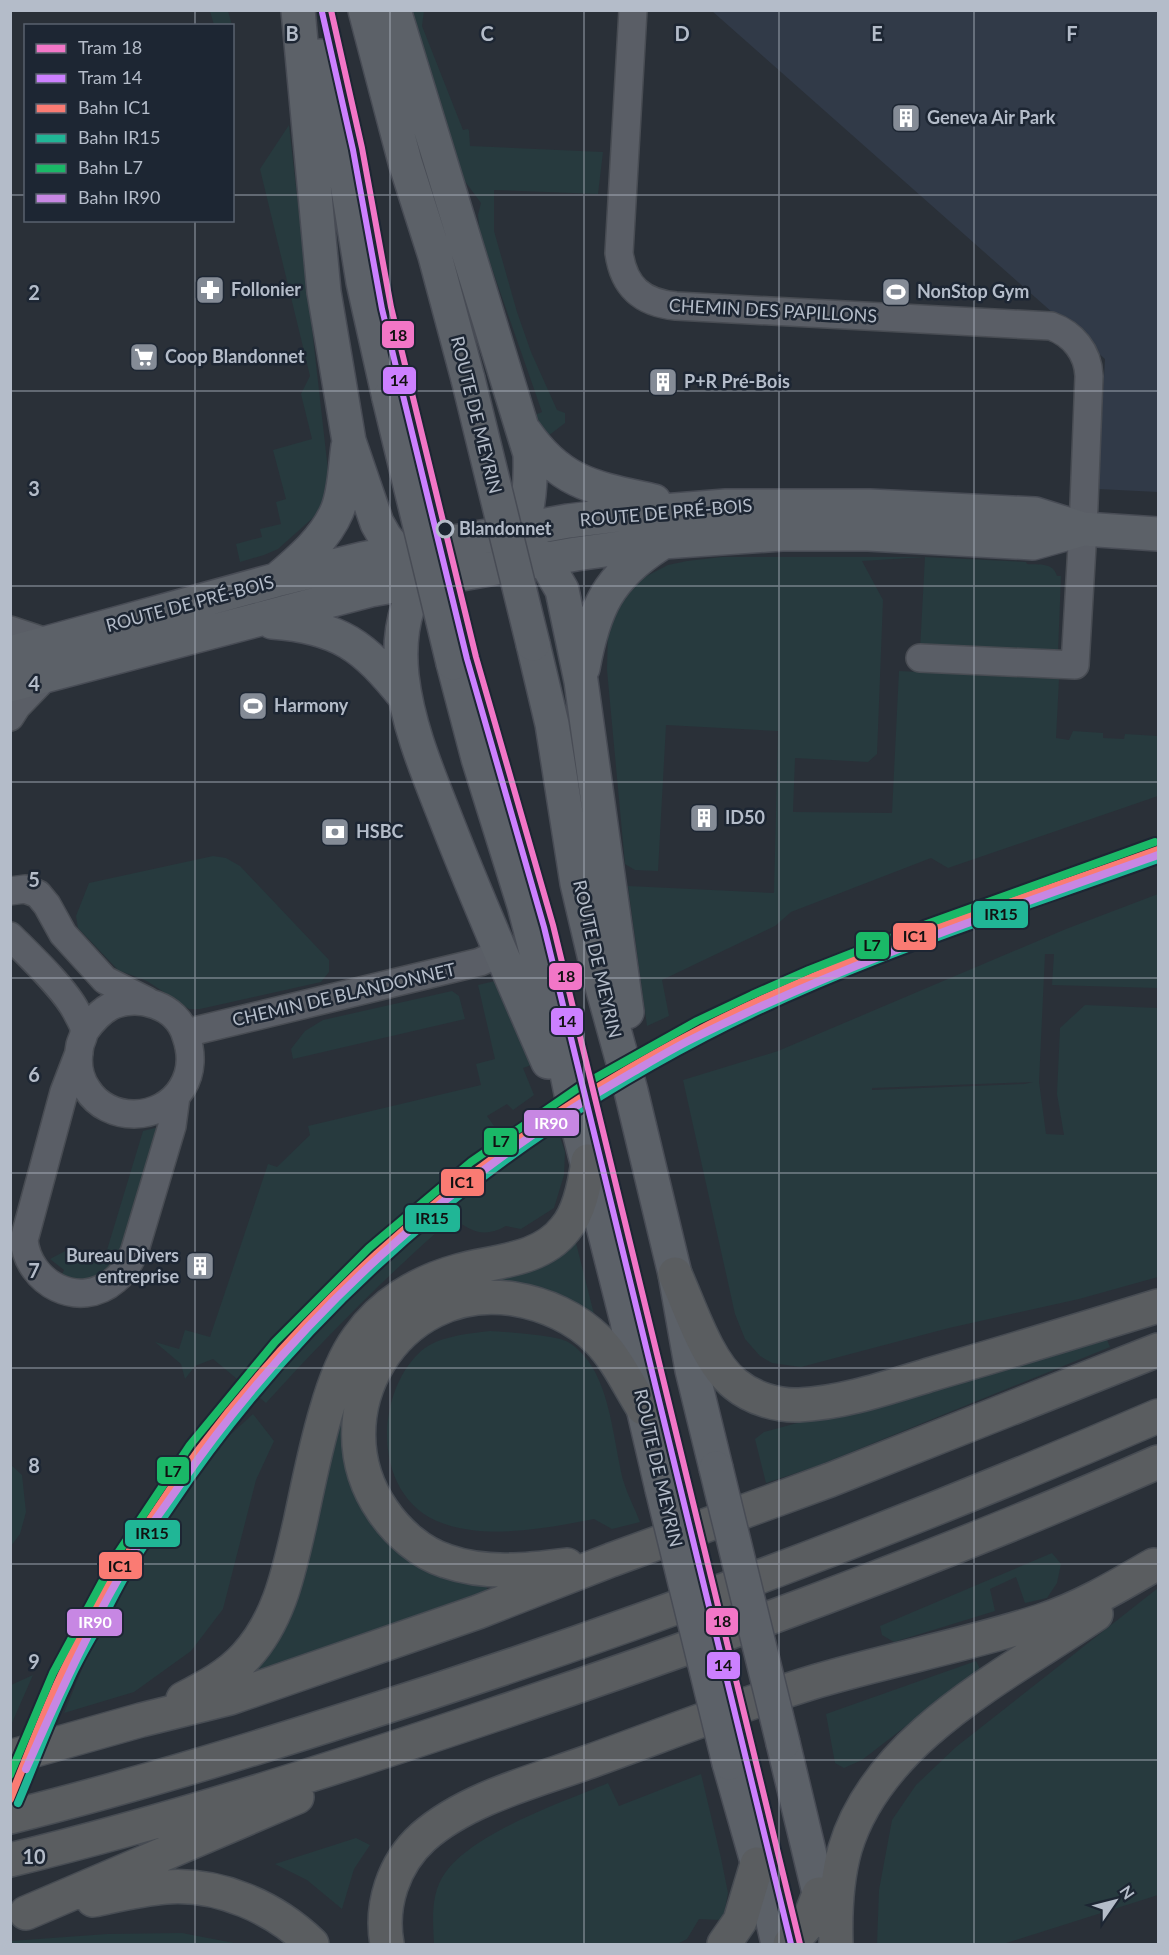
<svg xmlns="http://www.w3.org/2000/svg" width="1169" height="1955" viewBox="0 0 1169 1955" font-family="Lato,sans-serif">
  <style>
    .airport { fill: #313a48 }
    .green { fill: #273a3e; fill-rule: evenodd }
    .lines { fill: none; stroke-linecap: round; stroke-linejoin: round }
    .street-casing { stroke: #484c53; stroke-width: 30 }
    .primary-casing { stroke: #484c55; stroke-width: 36 }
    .highway-casing { stroke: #474c53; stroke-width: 36 }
    .street { stroke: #5a5e66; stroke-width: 27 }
    .primary { stroke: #5c6168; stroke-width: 33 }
    .highway { stroke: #5a5d60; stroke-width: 33 }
    .primary-bridge-casing { stroke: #484c55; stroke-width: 36; stroke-linecap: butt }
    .primary-bridge { stroke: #5c6168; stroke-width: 33 }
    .rail-1-casing { stroke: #1d2633; stroke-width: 12 }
    .rail-2-casing { stroke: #1d2633; stroke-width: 12 }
    .rail-3-casing { stroke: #1d2633; stroke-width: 12 }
    .rail-4-casing { stroke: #1d2633; stroke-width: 12 }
    .rail-1 { stroke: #fa7b73; stroke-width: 8 }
    .rail-2 { stroke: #20b696; stroke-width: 8 }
    .rail-3 { stroke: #1ab867; stroke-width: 8 }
    .rail-4 { stroke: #c787e3; stroke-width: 8 }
    .tram-1-casing { stroke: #1d2633; stroke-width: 10 }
    .tram-2-casing { stroke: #1d2633; stroke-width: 10 }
    .tram-1 { stroke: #f276c7; stroke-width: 6 }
    .tram-2 { stroke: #cc80ff; stroke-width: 6 }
    .grid { fill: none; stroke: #b4bcc9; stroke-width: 1.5; stroke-opacity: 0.55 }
    .stop-dot { fill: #1d2633; stroke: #b4bcc9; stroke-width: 3 }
    .labels { text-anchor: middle; stroke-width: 5; stroke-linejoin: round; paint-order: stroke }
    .poi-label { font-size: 18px; font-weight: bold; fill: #b4bcc9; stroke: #1d2633; text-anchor: start }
    .street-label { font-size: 18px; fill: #b4bcc9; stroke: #1d2633 }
    .stop-label { font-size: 18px; font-weight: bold; fill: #b4bcc9; stroke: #1d2633; text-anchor: start }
    .grid-label { font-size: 20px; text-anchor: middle; font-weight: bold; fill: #b4bcc9; stroke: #1d2633; stroke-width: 5; stroke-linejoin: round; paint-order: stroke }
    .line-badge { stroke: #1d2633; stroke-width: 2 }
    .badge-label { font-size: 16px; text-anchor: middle; font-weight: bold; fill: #fff }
    .pale-badge-label { font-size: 16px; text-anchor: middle; font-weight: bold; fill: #111 }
  </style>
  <rect width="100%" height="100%" fill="#2a3038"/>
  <path class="airport" d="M 712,11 L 1158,11 L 1158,492 L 1098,489 L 1105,359 Z"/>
  <path class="green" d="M 210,11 L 228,11 L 232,25 L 214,25 Z
    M 409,11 L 424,11 L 422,26 L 463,130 L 468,129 L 469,131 L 470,146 L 603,152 L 598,194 L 494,190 L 494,231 L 517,312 L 531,352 L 557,410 L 565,413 L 565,423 L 548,436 L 535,415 L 542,412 L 480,234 L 478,215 L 481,203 L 464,180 L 461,180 Z
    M 289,125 L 328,470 L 325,498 L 316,515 L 278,549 L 264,555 L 240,562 L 236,544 L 262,537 L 260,529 L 281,524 L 276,502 L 286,499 L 273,450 L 312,439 L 301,394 L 310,376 L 260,169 Z
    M 722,557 L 925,557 L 1026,562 L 1027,564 C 1039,565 1053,562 1057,576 L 1061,576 L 1058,652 L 920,650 L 925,557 L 862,561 L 883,600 L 877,754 L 868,762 L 795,758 L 793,812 L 892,813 L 899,671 L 1059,679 L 1056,738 L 1069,740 L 1073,731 L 1103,733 L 1103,738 L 1124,739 L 1125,734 L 1158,736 L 1158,796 L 948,868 L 931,858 L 791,912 L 775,926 L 662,980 L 669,1016 L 647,1026 L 628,886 L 774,893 L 778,731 L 666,725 L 658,871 L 635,870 L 625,864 L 607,670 L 608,630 L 618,604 L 639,580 L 668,565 L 687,561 Z
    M 213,856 L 226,858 L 240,866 L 329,960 L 329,972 L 321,982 L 200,1009 L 189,1009 L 147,981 L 118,970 L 78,928 L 76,916 L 89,883 Z
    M 1158,894 L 1158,988 L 1052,985 L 1054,954 L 1045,954 L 1039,1082 L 1046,1134 L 1064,1135 L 1057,1094 L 1060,1028 L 1085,1005 L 1158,1008 L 1158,1277 L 1079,1299 L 949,1328 L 801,1367 L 772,1363 L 760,1356 L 745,1339 L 735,1314 L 683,1080 L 778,1051 L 1066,929 ZM 1033,1082 L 1025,1084 L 872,1090 L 872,1088 Z
    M 499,980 L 534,1064 L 523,1068 L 534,1095 L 513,1110 L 507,1104 L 487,1116 L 515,1156 L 557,1128 L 565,1152 L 564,1175 L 554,1208 L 521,1229 L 506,1226 C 484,1238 472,1232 453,1218 C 387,1275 325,1338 266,1403 L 213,1359 L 195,1366 L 185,1379 L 181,1364 L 155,1342 L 179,1349 L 185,1330 L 210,1337 L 268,1164 L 277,1167 L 310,1135 L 308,1126 L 481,1085 L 476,1064 L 495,1059 L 478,985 Z
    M 452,991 L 459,996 L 465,1019 L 293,1059 L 291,1049 L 305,1031 L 323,1020 Z
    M 159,1127 L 122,1255 C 102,1279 91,1283 61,1277 L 64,1270 L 50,1259 L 69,1249 L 95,1255 L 107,1250 L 143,1131 Z
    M 574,1235 L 597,1326 L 542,1294 L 392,1329 L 357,1482 L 486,1579 L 487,1590 L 250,1674 L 334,1425 L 377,1331 Z
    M 490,1331 C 506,1332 556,1335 568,1342 C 611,1368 612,1438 624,1483 C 628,1496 635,1509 640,1522 L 612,1529 L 594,1519 C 548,1528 487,1540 442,1523 C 374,1499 373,1399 418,1354 C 435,1336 467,1334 490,1331 Z
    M 1105,1335 L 1110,1347 L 817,1466 L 766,1483 L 755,1439 L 764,1432 L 838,1412 Z
    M 253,1414 L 274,1441 L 256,1480 L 223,1609 L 191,1651 L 134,1692 L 64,1713 L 91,1647 L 151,1543 L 207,1460 L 220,1444 Z
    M 10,1464 L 22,1475 L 26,1512 L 20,1534 L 11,1546 Z
    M 1052,1553 L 1061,1564 L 1057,1583 L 1047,1598 L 1025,1603 L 1016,1577 L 990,1589 L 995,1611 L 894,1642 L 882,1635 L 880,1626 Z
    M 1158,1588 L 1158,1895 L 1003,1944 L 877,1944 L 879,1890 L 892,1820 L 916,1785 L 956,1747 Z
    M 976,1661 L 980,1669 L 862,1760 L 844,1768 L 835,1763 L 826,1714 Z
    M 33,1675 L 11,1725 L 11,1685 Z
    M 701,1774 L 721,1858 L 728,1893 L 723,1920 L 699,1919 L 687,1939 L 677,1944 L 434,1944 C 433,1921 430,1894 445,1873 C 474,1832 561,1803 608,1783 L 619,1806 Z
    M 356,1838 L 370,1845 L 354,1869 L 342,1909 L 307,1880 L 275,1864 Z
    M 182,1933 L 239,1944 L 11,1944 L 11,1941 L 107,1934 Z"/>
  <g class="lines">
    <g class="street-casing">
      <path id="street" d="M 633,10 L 619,253 C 624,288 643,303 676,306 L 1051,326 C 1073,334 1088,352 1089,376 L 1083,529 L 1075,665 L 920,658
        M 10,630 L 49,643
        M 10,717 L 17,706 L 46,676
        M 10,891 L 25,889 L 38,894 L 47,905 L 63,934 L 105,980 L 147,1001
        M 10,936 C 29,955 65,989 76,1011 C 79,1017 85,1026 84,1032 C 84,1036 81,1041 80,1045 C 77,1059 78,1076 87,1089 C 108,1123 161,1122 182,1088 C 192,1072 192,1053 186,1036 C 177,1005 139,994 111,1006 C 100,1012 92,1021 85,1031
        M 186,1033 L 480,962 L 500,953
        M 79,1053 L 64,1092 L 24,1240 C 28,1283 79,1311 115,1280 C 124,1273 128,1264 134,1253 L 172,1126 L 176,1096"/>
    </g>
    <g class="primary-casing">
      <path id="primary" d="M 298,10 L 324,292 L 349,441 L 377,523 L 385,537 L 398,552 L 413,562
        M 365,10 L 405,162 L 435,256 L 468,379
        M 394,10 L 530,454 C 531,483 530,523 510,546
        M 320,56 L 347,183 L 363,282 L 389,398
        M 525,432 C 561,484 595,488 654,501
        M 528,548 L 544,559 L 562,590 L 581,681 L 627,1012
        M 429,569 C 404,599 398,638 402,676 C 408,729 430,778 449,827 C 480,906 514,984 548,1062
        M 279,578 C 301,559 325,539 337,511 C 345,492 345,467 348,446
        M 272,622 C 340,627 364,646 405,697
        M 533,644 L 552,724 L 577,883 L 598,972 L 631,1091 L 675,1274 L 692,1370 L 716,1468
        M 10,653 L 276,580 L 362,559 L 568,521 L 625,514 L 726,506 L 870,506 L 1035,514 L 1083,529 L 1158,534
        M 453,663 L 478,758 L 524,905 L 566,1069 L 577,1123 L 627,1321 L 643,1408 L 662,1489
        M 583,668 C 594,608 608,577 660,544
        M 10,685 L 370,590 L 576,554 L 663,542 L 782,534 L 868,534 L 1033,543 L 1083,529
        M 783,1743 L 826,1922
        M 729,1763 L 768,1900 L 778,1944"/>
    </g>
    <g class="highway-casing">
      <path id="highway" d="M 675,1274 C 690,1307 707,1362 735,1384 C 752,1398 777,1406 799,1405 C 844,1403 889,1387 932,1374 C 1008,1352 1083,1329 1158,1306
        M 567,1565 C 527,1570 486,1575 446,1561 C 421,1553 398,1533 383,1511 C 316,1415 396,1280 514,1299 C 545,1304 576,1318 598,1340 C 617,1359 629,1386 643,1408
        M 183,1699 C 206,1687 229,1675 246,1656 C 280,1619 289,1570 300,1523 C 308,1486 315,1449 326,1412 C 333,1387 342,1360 358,1338 C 382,1304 418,1282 458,1271 C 494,1261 540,1261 565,1229 C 580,1212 585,1183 588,1161
        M 10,1757 L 141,1720 L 230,1698 L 478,1612 L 611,1560 L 830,1480 L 1158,1350
        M 10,1817 C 127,1788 242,1753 357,1716 C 629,1630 896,1529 1158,1416
        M 10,1860 C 175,1820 336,1768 496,1714 C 720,1639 942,1557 1158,1462
        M 93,1900 C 117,1895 141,1889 166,1887 C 219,1883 274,1907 312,1944
        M 26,1913 L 297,1797
        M 387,1944 C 380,1906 393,1864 423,1837 C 467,1798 536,1781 591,1761 C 666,1734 741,1704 817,1681 C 891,1659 968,1645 1041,1621 C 1081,1608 1118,1586 1154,1565
        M 724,1944 L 740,1921 L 757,1864
        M 790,1944 L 807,1925 L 819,1894
        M 836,1944 C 835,1912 836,1881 845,1849 C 878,1738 1006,1675 1096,1614"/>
    </g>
    <use href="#street" class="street"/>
    <use href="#primary" class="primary"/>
    <use href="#highway" class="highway"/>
    <g class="primary-bridge-casing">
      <path id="primary-bridge" d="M 468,379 L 533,644
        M 389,398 L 453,663
        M 716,1468 L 783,1743
        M 662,1489 L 729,1763"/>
    </g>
    <use href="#primary-bridge" class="primary-bridge"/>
    <g class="rail-1-casing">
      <path id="rail-1" d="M 10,1799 C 27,1758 42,1716 61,1676 C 79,1639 102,1595 124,1560 C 264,1332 464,1151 701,1029 C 846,954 1005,905 1158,850"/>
    </g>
    <g class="rail-2-casing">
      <path id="rail-2" d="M 18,1803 C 35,1763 50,1721 69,1682 C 77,1663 88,1645 98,1627 C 109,1607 119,1586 131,1566 C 143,1546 157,1527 170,1508 C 306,1305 488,1150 705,1037 C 848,962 1006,914 1158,859"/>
    </g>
    <g class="rail-3-casing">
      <path id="rail-3" d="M 10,1775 L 53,1673 L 116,1556 L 190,1445 L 275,1342 L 369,1248 L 471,1162 L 581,1086 L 697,1021 L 752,995 L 809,970 L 924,925 L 1155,842"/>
    </g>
    <g class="rail-4-casing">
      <path id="rail-4" d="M 26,1769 C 60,1692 94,1617 138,1545 C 150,1526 164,1508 177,1489 C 295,1318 452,1175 633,1072 C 652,1061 672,1049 692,1039 C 842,964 1001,911 1158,855"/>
    </g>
    <use href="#rail-1" class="rail-1"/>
    <use href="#rail-2" class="rail-2"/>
    <use href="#rail-3" class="rail-3"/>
    <use href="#rail-4" class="rail-4"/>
    <g class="tram-1-casing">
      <path id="tram-1" d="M 331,10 L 362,148 L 391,307 L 476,657 L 553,925 L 800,1944"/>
    </g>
    <g class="tram-2-casing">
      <path id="tram-2" d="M 322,12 L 353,150 L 382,309 L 467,659 L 544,927 L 791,1944"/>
    </g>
    <use href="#tram-1" class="tram-1"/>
    <use href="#tram-2" class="tram-2"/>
  </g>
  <path class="grid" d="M 195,10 L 195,26M 390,10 L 390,1944M 584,10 L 584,1944M 779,10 L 779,1944M 974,10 L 974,1944M 10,195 L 26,195M 232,195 L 1158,195M 195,220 L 195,1944M 10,391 L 1158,391M 10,586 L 1158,586M 10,782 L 1158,782M 10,978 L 1158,978M 10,1173 L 1158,1173M 10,1368 L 1158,1368M 10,1564 L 1158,1564M 10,1760 L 1158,1760"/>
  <defs>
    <g id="building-square" transform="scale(1.5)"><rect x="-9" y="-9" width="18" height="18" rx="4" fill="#848b96" stroke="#1d2633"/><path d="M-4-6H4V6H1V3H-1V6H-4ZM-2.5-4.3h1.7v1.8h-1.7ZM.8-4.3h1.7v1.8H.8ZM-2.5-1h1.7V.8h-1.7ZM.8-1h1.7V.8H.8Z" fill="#fff"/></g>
    <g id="pharmacy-square" transform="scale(1.5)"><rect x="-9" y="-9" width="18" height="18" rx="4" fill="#848b96" stroke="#1d2633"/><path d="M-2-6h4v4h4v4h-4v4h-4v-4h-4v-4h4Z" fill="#fff"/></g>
    <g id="stadium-square" transform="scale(1.5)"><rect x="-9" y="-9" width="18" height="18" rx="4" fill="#848b96" stroke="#1d2633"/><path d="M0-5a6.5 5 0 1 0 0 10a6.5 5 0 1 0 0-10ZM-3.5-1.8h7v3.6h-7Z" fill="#fff"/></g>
    <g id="supermarket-square" transform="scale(1.5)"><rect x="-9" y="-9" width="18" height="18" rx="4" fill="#848b96" stroke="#1d2633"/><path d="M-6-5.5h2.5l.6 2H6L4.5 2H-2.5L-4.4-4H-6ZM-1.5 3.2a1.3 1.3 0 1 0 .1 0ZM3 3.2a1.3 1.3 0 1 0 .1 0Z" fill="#fff"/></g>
    <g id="bank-square" transform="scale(1.5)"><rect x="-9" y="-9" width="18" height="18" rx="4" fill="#848b96" stroke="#1d2633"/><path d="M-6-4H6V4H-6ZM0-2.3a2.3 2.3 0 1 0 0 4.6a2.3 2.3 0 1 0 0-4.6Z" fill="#fff"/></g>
  </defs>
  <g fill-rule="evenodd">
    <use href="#building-square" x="906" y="118"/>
    <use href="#pharmacy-square" x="210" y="290"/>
    <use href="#stadium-square" x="896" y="292"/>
    <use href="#supermarket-square" x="144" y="357"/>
    <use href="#building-square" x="663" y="382"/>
    <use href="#stadium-square" x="253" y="706"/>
    <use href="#building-square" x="704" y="818"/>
    <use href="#bank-square" x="335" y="832"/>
    <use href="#building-square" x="200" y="1266"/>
  </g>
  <circle class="stop-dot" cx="445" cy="529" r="8"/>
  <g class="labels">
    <g class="poi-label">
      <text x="927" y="124">Geneva Air Park</text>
      <text x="231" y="296">Follonier</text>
      <text x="917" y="298">NonStop Gym</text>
      <text x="165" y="363">Coop Blandonnet</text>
      <text x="684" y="388">P+R Pré-Bois</text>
      <text x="274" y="712">Harmony</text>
      <text x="725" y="824">ID50</text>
      <text x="356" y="838">HSBC</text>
      <text x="179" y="1262" text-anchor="end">Bureau Divers<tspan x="179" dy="21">entreprise</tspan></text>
    </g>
    <g class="street-label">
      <text transform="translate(773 311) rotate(3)" y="6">CHEMIN DES PAPILLONS</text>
      <text transform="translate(476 415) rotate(76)" y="6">ROUTE DE MEYRIN</text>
      <text transform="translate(666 513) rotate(-5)" y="6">ROUTE DE PRÉ-BOIS</text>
      <text transform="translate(190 604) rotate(-15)" y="6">ROUTE DE PRÉ-BOIS</text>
      <text transform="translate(597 959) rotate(77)" y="6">ROUTE DE MEYRIN</text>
      <text transform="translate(344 995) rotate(-13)" y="6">CHEMIN DE BLANDONNET</text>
      <text transform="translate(658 1468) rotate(77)" y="6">ROUTE DE MEYRIN</text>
    </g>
    <g class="stop-label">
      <text x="459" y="535">Blandonnet</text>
    </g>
  </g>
  <g class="grid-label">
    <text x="292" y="41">B</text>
    <text x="487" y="41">C</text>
    <text x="682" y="41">D</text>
    <text x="877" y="41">E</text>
    <text x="1072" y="41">F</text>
    <text x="34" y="300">2</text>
    <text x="34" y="496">3</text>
    <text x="34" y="691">4</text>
    <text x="34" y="887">5</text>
    <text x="34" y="1082">6</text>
    <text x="34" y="1278">7</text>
    <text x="34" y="1473">8</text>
    <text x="34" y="1669">9</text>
    <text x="34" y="1864">10</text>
  </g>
  <g class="line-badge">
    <rect x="381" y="320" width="34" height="29" rx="6" fill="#f276c7"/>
    <rect x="382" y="366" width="35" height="29" rx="6" fill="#cc80ff"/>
    <rect x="972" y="900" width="57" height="29" rx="6" fill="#20b696"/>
    <rect x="892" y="922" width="45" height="29" rx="6" fill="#fa7b73"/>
    <rect x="855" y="931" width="35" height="29" rx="6" fill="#1ab867"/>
    <rect x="548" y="962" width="35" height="29" rx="6" fill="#f276c7"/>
    <rect x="550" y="1007" width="34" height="29" rx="6" fill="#cc80ff"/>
    <rect x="523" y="1109" width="57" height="28" rx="6" fill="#c787e3"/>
    <rect x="483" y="1127" width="35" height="29" rx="6" fill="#1ab867"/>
    <rect x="440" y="1168" width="45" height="29" rx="6" fill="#fa7b73"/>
    <rect x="404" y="1204" width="57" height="29" rx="6" fill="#20b696"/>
    <rect x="156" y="1456" width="34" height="29" rx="6" fill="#1ab867"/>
    <rect x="124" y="1519" width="57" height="29" rx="6" fill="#20b696"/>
    <rect x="98" y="1551" width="45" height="29" rx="6" fill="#fa7b73"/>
    <rect x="705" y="1607" width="34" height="29" rx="6" fill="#f276c7"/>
    <rect x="66" y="1608" width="57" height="29" rx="6" fill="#c787e3"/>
    <rect x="706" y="1651" width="35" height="29" rx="6" fill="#cc80ff"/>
  </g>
  <g class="badge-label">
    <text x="551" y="1129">IR90</text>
    <text x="95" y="1628">IR90</text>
  </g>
  <g class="pale-badge-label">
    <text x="398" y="341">18</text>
    <text x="399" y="386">14</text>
    <text x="1001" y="920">IR15</text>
    <text x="915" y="942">IC1</text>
    <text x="872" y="951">L7</text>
    <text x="566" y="982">18</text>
    <text x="567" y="1027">14</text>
    <text x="501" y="1147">L7</text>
    <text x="462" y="1188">IC1</text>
    <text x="432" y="1224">IR15</text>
    <text x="173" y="1477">L7</text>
    <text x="152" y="1539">IR15</text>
    <text x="120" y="1572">IC1</text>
    <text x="722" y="1627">18</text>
    <text x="723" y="1671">14</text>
  </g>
  <rect width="1169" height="1955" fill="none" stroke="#b4bcc9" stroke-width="24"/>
  <rect x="24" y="24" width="210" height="198" fill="#1d2633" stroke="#59626f" stroke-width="1.5"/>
  <rect x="36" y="44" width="30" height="9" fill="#f276c7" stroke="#59626f" stroke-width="1.5"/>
  <text x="78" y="54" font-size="18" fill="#b4bcc9">Tram 18</text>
  <rect x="36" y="74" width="30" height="9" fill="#cc80ff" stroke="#59626f" stroke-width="1.5"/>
  <text x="78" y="84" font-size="18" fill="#b4bcc9">Tram 14</text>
  <rect x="36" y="104" width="30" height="9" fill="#fa7b73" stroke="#59626f" stroke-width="1.5"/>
  <text x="78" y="114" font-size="18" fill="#b4bcc9">Bahn IC1</text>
  <rect x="36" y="134" width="30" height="9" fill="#20b696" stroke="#59626f" stroke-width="1.5"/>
  <text x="78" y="144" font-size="18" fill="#b4bcc9">Bahn IR15</text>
  <rect x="36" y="164" width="30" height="9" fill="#1ab867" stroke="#59626f" stroke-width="1.5"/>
  <text x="78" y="174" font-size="18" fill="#b4bcc9">Bahn L7</text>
  <rect x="36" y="194" width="30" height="9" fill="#c787e3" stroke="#59626f" stroke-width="1.5"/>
  <text x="78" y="204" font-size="18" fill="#b4bcc9">Bahn IR90</text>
  <g transform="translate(1115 1901) rotate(55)" stroke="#1d2633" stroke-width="4.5" paint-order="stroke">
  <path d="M0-4.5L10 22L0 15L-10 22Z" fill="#b4bcc9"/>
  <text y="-9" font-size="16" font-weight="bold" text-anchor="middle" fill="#b4bcc9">N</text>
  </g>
</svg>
